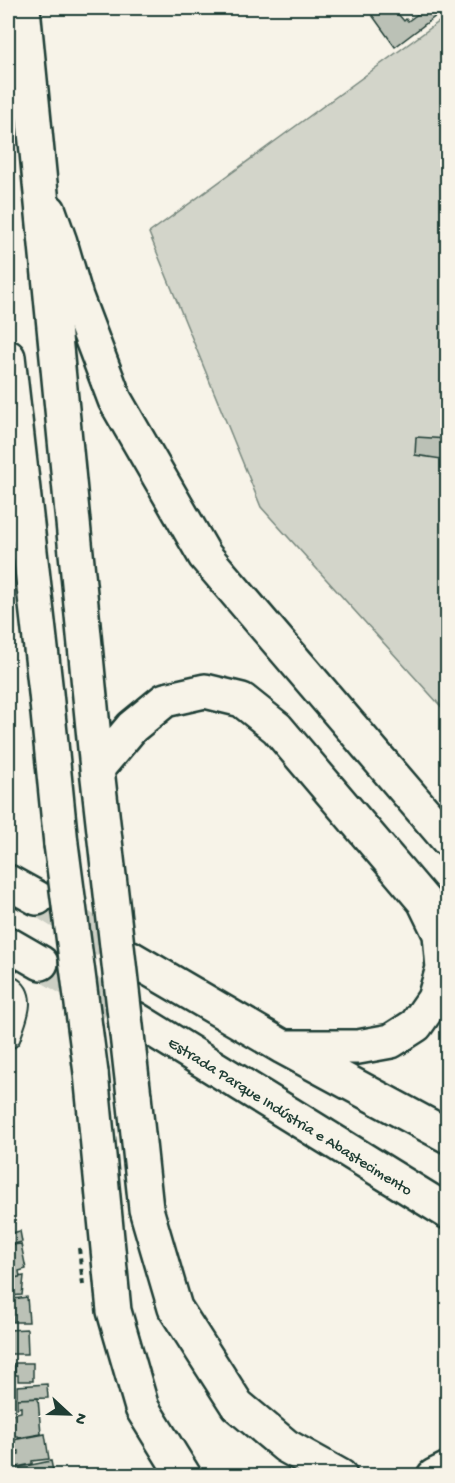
<svg xmlns="http://www.w3.org/2000/svg" width="455" height="1483" viewBox="0 0 455 1483" font-family="'Gochi Hand',sans-serif">
  <style>
    .green { fill: #d3d5ca; stroke: #79897f; stroke-width: 1.5 }
    .building { fill: #bbc1b6; stroke: #1f3d34; stroke-width: 1.5 }
    .lines { fill: none; stroke-linecap: round; stroke-linejoin: round }
    .highway-tunnel { stroke: #cccfc4; stroke-width: 33; stroke-dasharray: 33 16; stroke-linecap: butt }
    .street-casing { stroke: #1f3d34; stroke-width: 28 }
    .primary-casing { stroke: #1f3d34; stroke-width: 38 }
    .highway-casing { stroke: #1f3d34; stroke-width: 38 }
    .path { stroke: #1f3d34; stroke-width: 4; stroke-dasharray: 6 4.5; stroke-linecap: butt }
    .street { stroke: #f7f3e8; stroke-width: 24 }
    .primary { stroke: #f7f3e8; stroke-width: 33 }
    .highway { stroke: #f7f3e8; stroke-width: 33 }
    .highway-bridge-casing { stroke: #1f3d34; stroke-width: 38; stroke-linecap: butt }
    .highway-bridge { stroke: #f7f3e8; stroke-width: 33 }
    .labels { text-anchor: middle; stroke-width: 4.5; stroke-linejoin: round; paint-order: stroke }
    .street-label { font-size: 16px; fill: #1f3d34; stroke: #f7f3e8 }
  </style>
  <rect width="100%" height="100%" fill="#f7f3e8"/>
  <filter id="ink" filterUnits="userSpaceOnUse"><feTurbulence type="fractalNoise" baseFrequency=".0167" numOctaves="2"/><feDisplacementMap in="SourceGraphic" scale="12" xChannelSelector="R" yChannelSelector="G"/><feConvolveMatrix kernelMatrix="1 2 1 2 8 2 1 2 1" color-interpolation-filters="sRGB"/></filter>
  <g filter="url(#ink)">
    <path class="green" d="M 447,16 L 447,713 L 261,507 L 149,233 Z"/>
    <path class="building" d="M 367,8 L 393,8 L 404,21 L 406,19 L 408,21 L 426,8 L 438,8 L 441,12 L 395,47 Z
      M 416,437 L 448,439 L 448,460 L 415,455 Z
      M 8,1212 L 11,1232 L 8,1232 Z
      M 20,1231 L 22,1242 L 12,1244 L 12,1245 L 21,1244 L 26,1269 L 19,1271 L 20,1277 L 8,1279 L 8,1234 Z
      M 24,1276 L 22,1295 L 8,1296 L 8,1279 Z
      M 27,1297 L 29,1322 L 13,1322 L 13,1299 Z
      M 27,1329 L 28,1354 L 8,1354 L 8,1330 Z
      M 15,1363 L 33,1363 L 33,1381 L 18,1381 L 18,1375 L 15,1375 Z
      M 8,1364 L 15,1364 L 15,1373 L 11,1373 L 11,1377 L 8,1377 Z
      M 47,1384 L 48,1398 L 17,1399 L 17,1386 Z
      M 8,1385 L 12,1385 L 12,1404 L 8,1404 Z
      M 38,1398 L 41,1434 L 18,1438 L 18,1436 L 13,1436 L 13,1430 L 9,1430 L 8,1415 L 21,1412 L 21,1407 L 17,1408 L 17,1399 Z
      M 45,1434 L 49,1459 L 32,1461 L 32,1464 L 16,1467 L 14,1454 L 19,1454 L 19,1451 L 8,1453 L 8,1441 Z
      M 51,1461 L 54,1476 L 12,1476 L 11,1469 Z"/>
    <g class="lines">
      <path class="highway-tunnel" d="M 37,898 L 129,957
        M 41,963 L 134,1018"/>
      <g class="street-casing">
        <path id="street" d="M 8,988 C 26,997 12,1021 8,1036"/>
      </g>
      <g class="primary-casing">
        <path id="primary" d="M 49,211 L 60,242 L 76,297 L 115,400 L 205,556 L 448,840"/>
      </g>
      <g class="highway-casing">
        <path id="highway" d="M 23,8 L 97,769 L 108,867
          M 8,357 L 46,693 L 61,844
          M 97,769 L 132,727 L 165,700 L 205,691 L 242,700 L 277,728 L 424,901 L 440,934 L 443,968 L 434,999 L 416,1025 L 391,1041 L 358,1047 L 283,1047
          M 8,882 L 37,898
          M 8,944 L 41,963
          M 129,957 L 283,1047 L 448,1136
          M 134,1018 L 448,1212
          M 91,1073 L 114,1311 L 142,1408 L 184,1476
          M 134,1096 L 146,1209 L 175,1308 L 237,1405 L 286,1446 L 340,1476
          M 434,1476 L 448,1469"/>
      </g>
      <path class="path" d="M 79,1248 L 83,1285"/>
      <use href="#street" class="street"/>
      <use href="#primary" class="primary"/>
      <use href="#highway" class="highway"/>
      <g class="highway-bridge-casing">
        <path id="highway-bridge" d="M 61,844 L 91,1073
          M 108,867 L 134,1096"/>
      </g>
      <use href="#highway-bridge" class="highway-bridge"/>
    </g>
  </g>
  <g class="labels">
    <g class="street-label">
      <text transform="translate(291 1115) rotate(32)" y="6">Estrada Parque Indústria e Abastecimento</text>
    </g>
  </g>
  <rect width="455" height="1483" fill="none" stroke="#f7f3e8" stroke-width="30"/>
  <rect x="15" y="15" width="425" height="1453" fill="none" stroke="#1f3d34" stroke-width="2" filter="url(#ink)"/>
  <g transform="translate(69 1414) rotate(112)" stroke="#f7f3e8" stroke-width="4.5" paint-order="stroke">
  <path d="M0-4.5L10 22L0 15L-10 22Z" fill="#1f3d34"/>
  <text y="-9" font-size="16" font-weight="bold" text-anchor="middle" fill="#1f3d34">N</text>
  </g>
</svg>
